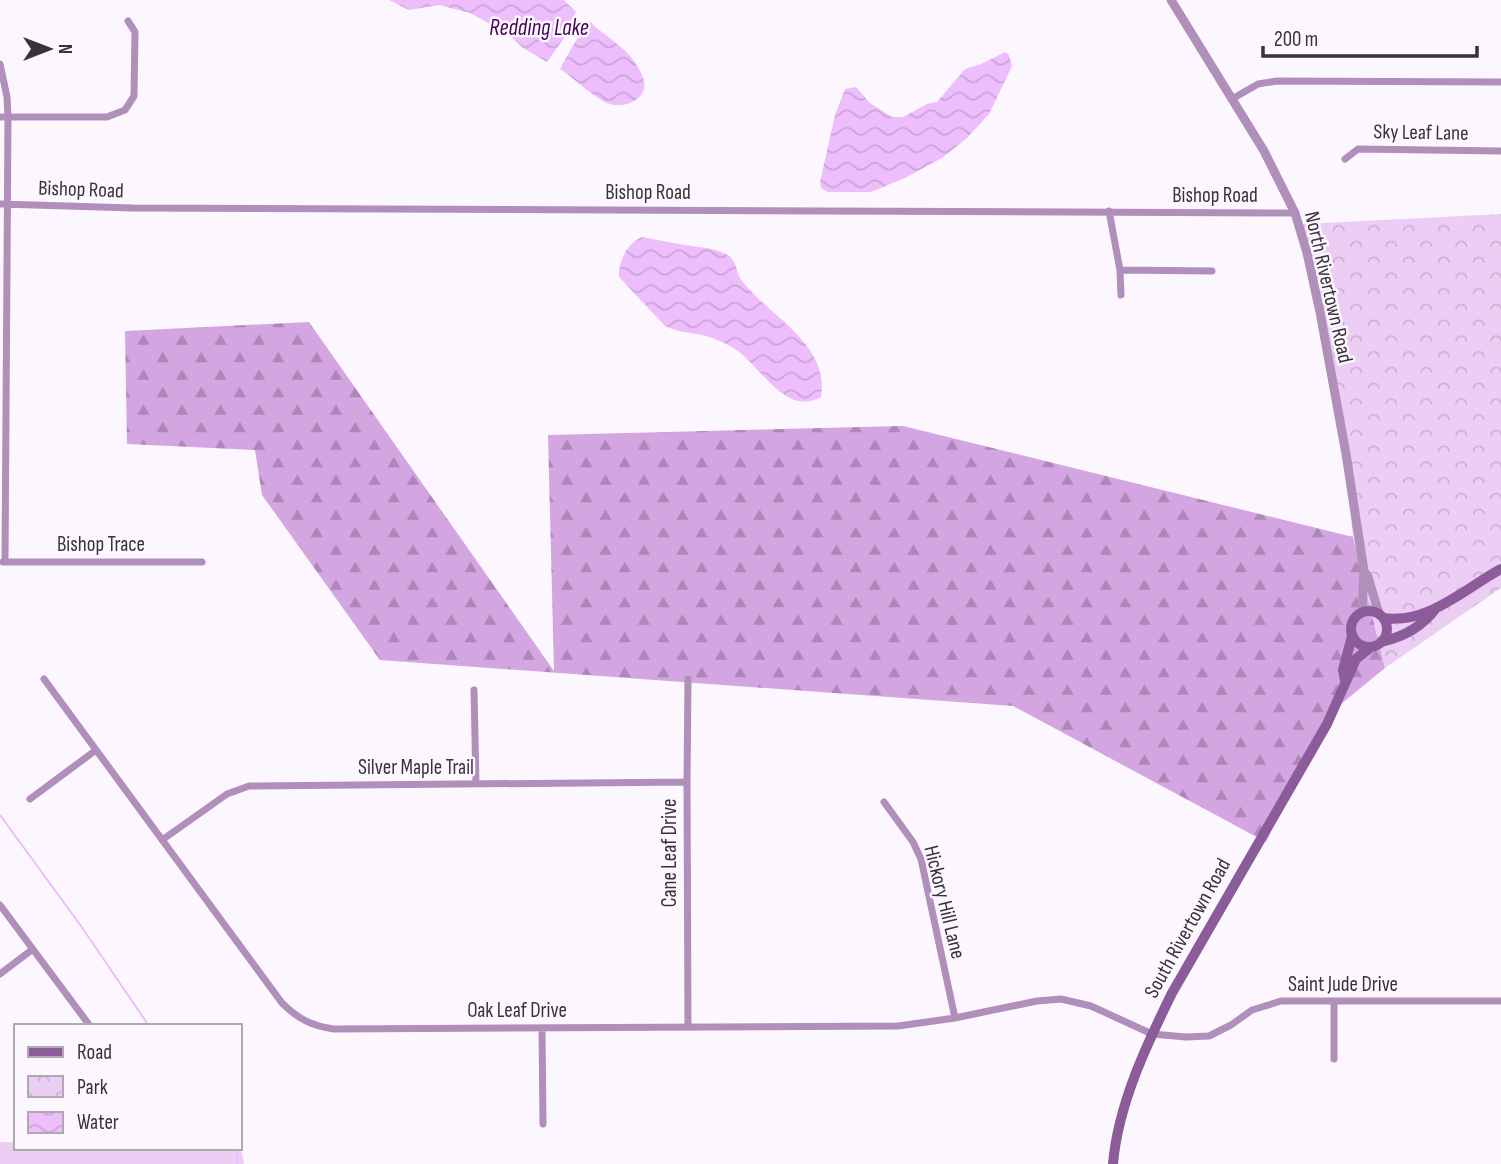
<svg xmlns="http://www.w3.org/2000/svg" width="1501" height="1164" viewBox="0 0 1501 1164" font-family="'Sofia Sans Condensed',sans-serif">
  <style>
    .green { fill: #eccef4 }
    .forest { fill: url(#forest-firs) }
    .park { fill: url(#park-crowns) }
    .water { fill: url(#water-waves) }
    .lines { fill: none; stroke-linecap: round; stroke-linejoin: round }
    .stream { stroke: #edbefb; stroke-width: 2 }
    .minor { stroke: #b08fba; stroke-width: 7 }
    .tertiary { stroke: #b08fba; stroke-width: 9 }
    .secondary { stroke: #8b5c99; stroke-width: 10 }
    .labels { text-anchor: middle; stroke-width: 5; stroke-linejoin: round; paint-order: stroke }
    .street-label { font-size: 21px; fill: #383339; stroke: #fcf7fe }
    .water-label { font-size: 23px; font-style: italic; fill: #430751; stroke: #fcf7fe }
  </style>
  <defs>
    <pattern id="forest-firs" width="22" height="20" patternUnits="userSpaceOnUse" patternTransform="scale(1.75)"><rect width="22" height="20" fill="#d3a5e1"/><path d="M5 1l3.5 6h-7zM16 11l3.5 6h-7z" fill="#ac87b7"/></pattern>
    <pattern id="park-crowns" width="20" height="18" patternUnits="userSpaceOnUse" patternTransform="scale(1.75)"><rect width="20" height="18" fill="#eccef4"/><path d="M2 6a3 3 0 1 1 6 0M12 15a3 3 0 1 1 6 0" fill="none" stroke="#cbb1d2"/></pattern>
    <pattern id="water-waves" width="16" height="10" patternUnits="userSpaceOnUse" patternTransform="scale(1.75)"><rect width="16" height="10" fill="#edbefb"/><path d="M0 5q4-4 8 0t8 0" fill="none" stroke="#cca4d8"/></pattern>
  </defs>
  <rect width="100%" height="100%" fill="#fcf7fe"/>
  <path class="green" d="M 0,1142 L 16,1142 L 16,1148 L 240,1148 L 240,1144 L 244,1164 L 0,1164 Z"/>
  <path class="forest" d="M 309,322 L 554,671 L 548,435 L 903,426 L 1353,537 L 1385,668 L 1325,717 L 1266,842 L 1013,706 L 380,660 L 262,495 L 255,450 L 127,444 L 125,331 Z"/>
  <path class="park" d="M 1501,214 L 1501,588 L 1385,668 L 1353,537 L 1336,381 L 1303,224 Z"/>
  <path class="water" d="M 389,0 L 564,0 L 576,12 L 564,38 L 547,62 L 523,48 L 508,34 L 470,13 L 439,5 L 409,10 Z
    M 589,21 C 603,35 623,45 634,61 C 638,67 643,75 644,81 C 648,99 624,109 610,104 C 596,100 574,78 560,69 L 572,47 Z
    M 1005,52 L 1009,55 L 1012,66 L 989,114 L 967,138 L 942,158 L 905,178 L 871,192 L 828,192 L 821,188 L 820,182 L 835,115 L 845,89 L 856,87 L 870,103 L 892,117 L 903,117 L 927,104 L 937,102 L 965,69 L 981,64 Z
    M 642,237 C 654,239 666,242 679,244 C 694,247 712,247 726,254 C 737,259 736,273 742,281 C 770,317 830,344 821,397 C 784,418 758,361 732,347 C 723,342 712,337 702,335 C 689,332 677,332 665,326 L 619,277 C 618,262 627,243 642,237 Z"/>
  <g class="lines">
    <path class="stream" d="M 0,815 L 81,926 L 149,1026
      M 237,1164 L 237,1148"/>
    <path class="minor" d="M 0,64 L 7,97 L 8,117 L 5,562
      M 1232,99 L 1258,84 L 1277,81 L 1501,82
      M 0,117 L 107,117 L 125,110 L 134,96 L 135,32 L 128,21
      M 1345,159 L 1358,149 L 1501,151
      M 0,204 L 133,208 L 1295,213
      M 1109,211 L 1120,270 L 1121,295
      M 1120,270 L 1212,271
      M 3,562 L 202,562
      M 44,679 L 282,1003 C 298,1019 312,1026 334,1029 L 898,1026 L 955,1018 L 1037,1001 L 1061,999 L 1091,1006 L 1152,1034 L 1186,1037 L 1209,1036 L 1231,1025 L 1252,1010 L 1281,1001 L 1501,1001
      M 474,690 L 476,784
      M 30,799 L 96,750
      M 884,802 L 913,842 L 921,859 L 955,1018
      M 162,840 L 227,794 L 249,786 L 687,782
      M 0,905 L 90,1026
      M 0,974 L 33,949
      M 688,1027 L 687,782 L 688,679
      M 542,1028 L 543,1124
      M 1334,1059 L 1334,1001"/>
    <path class="tertiary" d="M 1171,0 L 1264,151 L 1295,213 L 1307,253 L 1320,312 L 1346,454 L 1364,571 L 1362,612
      M 1364,571 L 1368,577 L 1379,614"/>
    <path class="secondary" d="M1351 629a18 18 0 1 1 36 0a18 18 0 1 1-36 0Z
      M 1383,618 C 1427,625 1464,589 1501,569
      M 1381,642 C 1403,637 1423,626 1436,608
      M 1345,680 L 1343,670 L 1352,636
      M 1113,1164 C 1118,1105 1146,1046 1172,993 L 1327,724 L 1356,659 L 1371,647"/>
  </g>
  <g class="labels">
    <g class="street-label">
      <text transform="translate(1421 132) rotate(1)" y="7">Sky Leaf Lane</text>
      <text transform="translate(81 189) rotate(2)" y="7">Bishop Road</text>
      <text x="648" y="199">Bishop Road</text>
      <text x="1215" y="202">Bishop Road</text>
      <text transform="translate(1329 287) rotate(77)" y="7">North Rivertown Road</text>
      <text x="101" y="551">Bishop Trace</text>
      <text x="416" y="774">Silver Maple Trail</text>
      <text transform="translate(669 853) rotate(-90)" y="7">Cane Leaf Drive</text>
      <text transform="translate(945 902) rotate(76)" y="7">Hickory Hill Lane</text>
      <text transform="translate(1187 928) rotate(-61)" y="7">South Rivertown Road</text>
      <text x="1343" y="991">Saint Jude Drive</text>
      <text x="517" y="1017">Oak Leaf Drive</text>
    </g>
    <g class="water-label">
      <text x="539" y="35">Redding Lake</text>
    </g>
  </g>
  <rect x="14" y="1024" width="228" height="126" fill="#fcf7fe" stroke="#aea9af" stroke-width="2"/>
  <rect x="28" y="1047" width="35" height="10" fill="#8b5c99" stroke="#aea9af" stroke-width="2"/>
  <text x="77" y="1059" font-size="21" fill="#383339">Road</text>
  <rect x="28" y="1076" width="35" height="21" fill="url(#park-crowns)" stroke="#aea9af" stroke-width="2"/>
  <text x="77" y="1094" font-size="21" fill="#383339">Park</text>
  <rect x="28" y="1112" width="35" height="21" fill="url(#water-waves)" stroke="#aea9af" stroke-width="2"/>
  <text x="77" y="1129" font-size="21" fill="#383339">Water</text>
  <g transform="translate(49 49) rotate(90)" stroke="#fcf7fe" stroke-width="5" paint-order="stroke">
  <path d="M0-5L12 26L0 18L-12 26Z" fill="#383339"/>
  <text y="-10" font-size="19" font-weight="bold" text-anchor="middle" fill="#383339">N</text>
  </g>
  <path d="M1263 46v10h214v-10" fill="none" stroke="#383339" stroke-width="3.5"/>
  <text x="1274" y="46" font-size="21" fill="#383339" stroke="#fcf7fe" stroke-width="5" paint-order="stroke">200 m</text>
</svg>
